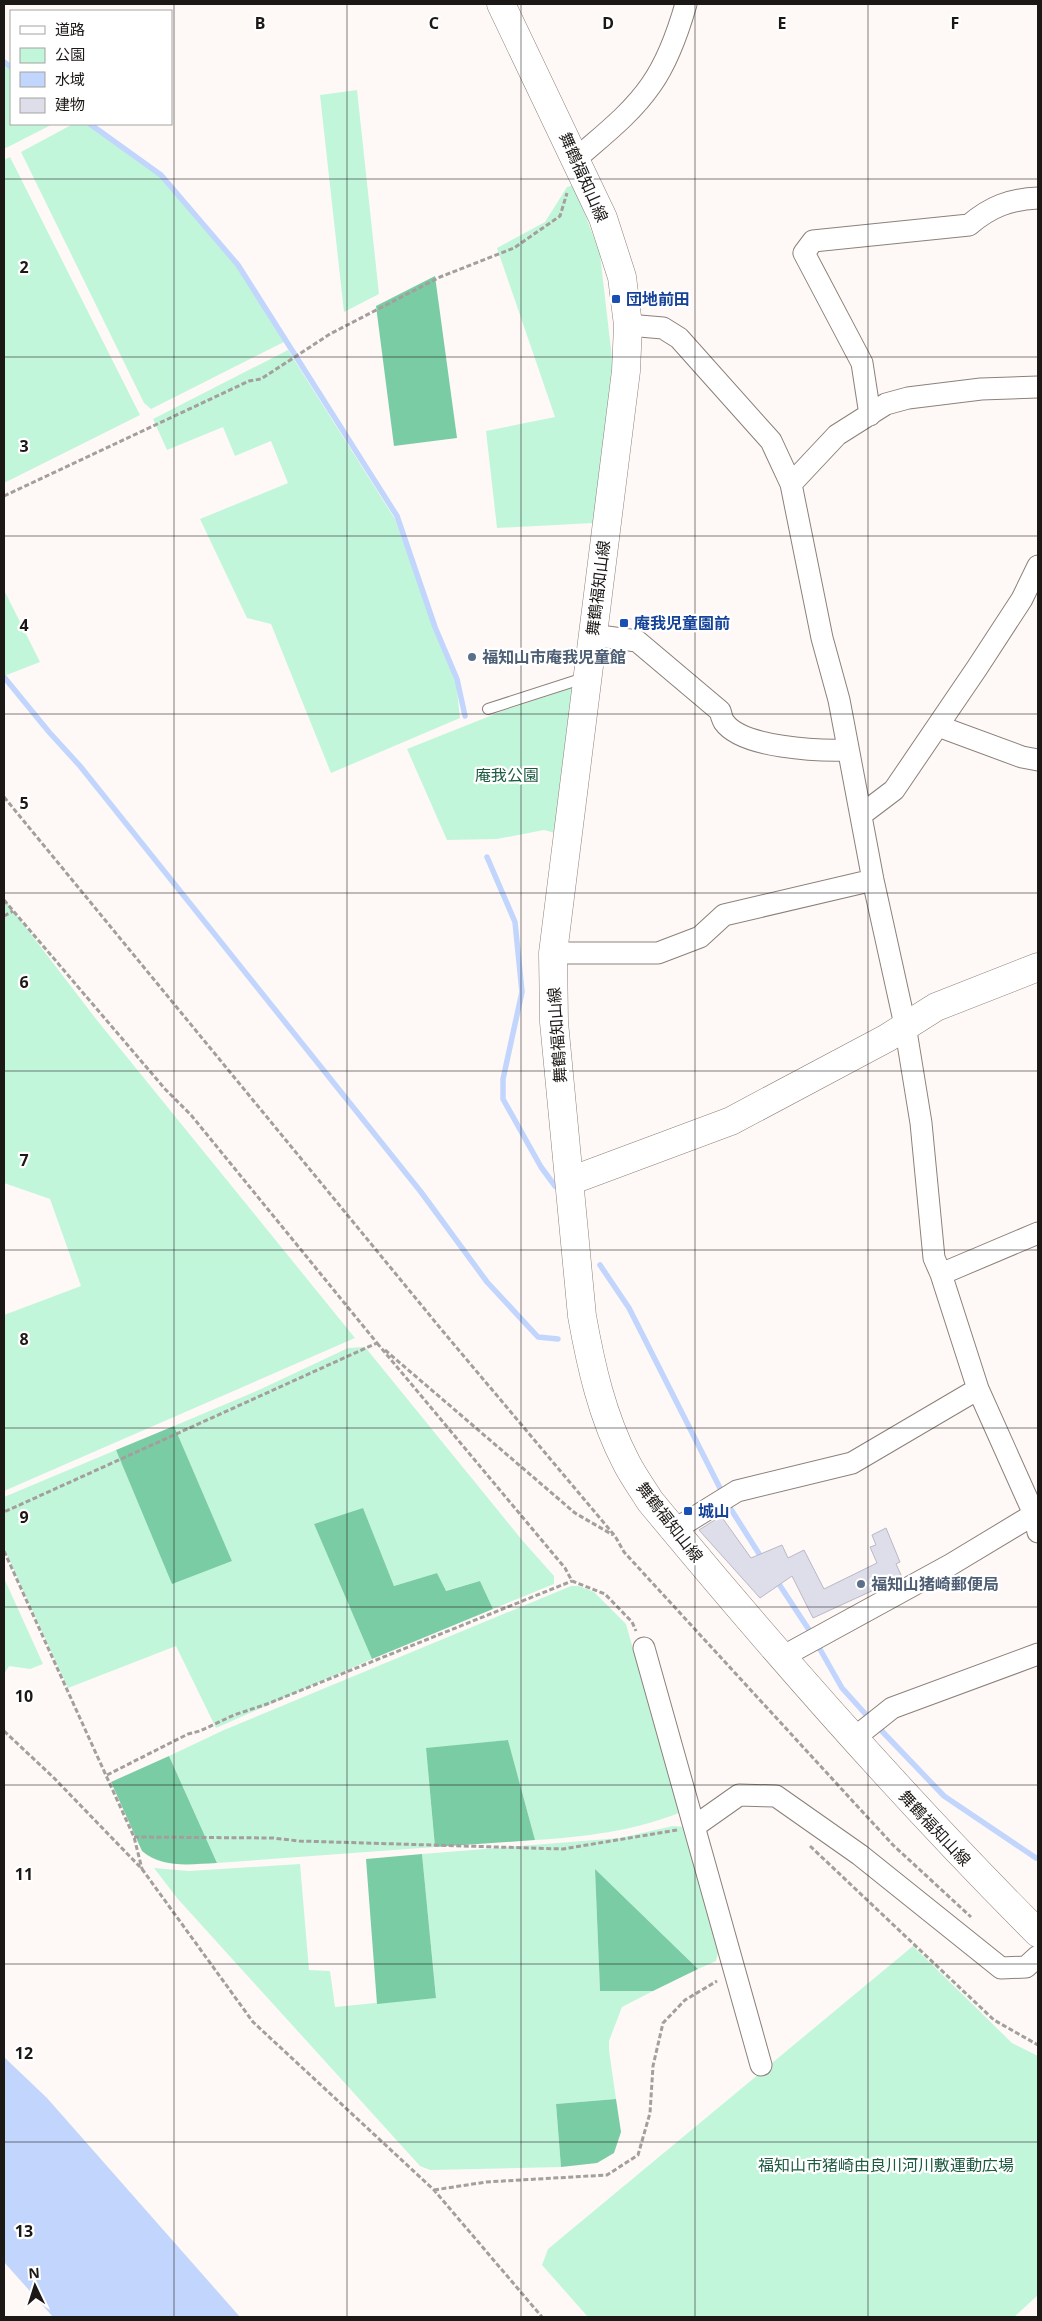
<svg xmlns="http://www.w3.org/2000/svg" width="1042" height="2321" viewBox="0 0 1042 2321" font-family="'Noto Sans','Noto Sans JP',sans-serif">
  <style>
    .green { fill: #c2f6db }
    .forest { fill: #7acca5 }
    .water { fill: #c1d5fd }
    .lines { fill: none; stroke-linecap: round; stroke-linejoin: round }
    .stream { stroke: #c1d5fd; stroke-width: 5.5 }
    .building { fill: #deddea; stroke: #b9b8c4 }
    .lane-casing { stroke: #8d807a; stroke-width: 12 }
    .street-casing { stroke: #8d807a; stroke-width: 23 }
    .secondary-casing { stroke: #8d807a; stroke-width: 29 }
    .primary-casing { stroke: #8d807a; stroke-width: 29 }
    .path { stroke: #a39f9c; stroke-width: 3; stroke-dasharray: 5 2.5; stroke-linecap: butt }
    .lane { stroke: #fff; stroke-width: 10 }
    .street { stroke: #fff; stroke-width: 21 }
    .secondary { stroke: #fff; stroke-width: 28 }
    .primary { stroke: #fff; stroke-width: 28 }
    .grid { fill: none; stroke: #1c1815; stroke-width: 1; stroke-opacity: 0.55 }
    .transit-dot { fill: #1a4fb4; stroke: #fff; stroke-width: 2 }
    .service-dot { fill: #5c6f8a; stroke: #fff; stroke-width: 2 }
    .labels { text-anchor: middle; stroke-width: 4.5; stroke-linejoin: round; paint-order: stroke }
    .street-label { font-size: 16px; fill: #1c1815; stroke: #fff }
    .transit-label { font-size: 16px; font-weight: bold; fill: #164399; stroke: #fff; text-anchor: start }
    .service-label { font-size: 16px; font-weight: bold; fill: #4e5e75; stroke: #fff; text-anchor: start }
    .park-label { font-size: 16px; fill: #1d5b41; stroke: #fff }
    .grid-label { font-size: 16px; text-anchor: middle; font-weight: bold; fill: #1c1815; stroke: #fff; stroke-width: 4.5; stroke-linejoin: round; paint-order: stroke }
  </style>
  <rect width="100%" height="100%" fill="#fef9f6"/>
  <path class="green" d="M 4,64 L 11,69 L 11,124 L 53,124 L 4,149 Z
    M 357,90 L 379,294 L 344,312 L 320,95 Z
    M 73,124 L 88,124 C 112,141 140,157 162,177 C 213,223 248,284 284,342 L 151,409 L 144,403 L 21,152 Z
    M 10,157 L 140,415 L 4,483 L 4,160 Z
    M 574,185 L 600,254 L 613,367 L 594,523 L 497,528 L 486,431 L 555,417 L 497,248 L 545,222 L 567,187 Z
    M 288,350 L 395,519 L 434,628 L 456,680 L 460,718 L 331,773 L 271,624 L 247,618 L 200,519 L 288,483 L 271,441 L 235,456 L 223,427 L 167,450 L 153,419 Z
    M 4,590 L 40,662 L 4,676 Z
    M 578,686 L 563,835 L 544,830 L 497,839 L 447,840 L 407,749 L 505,710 Z
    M 4,899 L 96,1019 L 355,1338 L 4,1491 L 4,1315 L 81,1286 L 50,1199 L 4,1183 Z
    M 365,1347 L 522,1540 L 554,1576 L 554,1584 L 493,1609 L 480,1581 L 445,1591 L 437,1573 L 394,1586 L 363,1509 L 314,1524 L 372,1659 L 216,1728 L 176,1646 L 68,1688 L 4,1548 L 4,1497 L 116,1450 L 172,1583 L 232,1561 L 174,1426 L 261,1389 L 348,1348 Z
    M 4,1578 L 43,1664 L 30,1669 L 9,1666 L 4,1674 Z
    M 571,1586 L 579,1586 L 594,1592 L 626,1624 L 679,1813 C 632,1831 585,1837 535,1840 L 508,1740 L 426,1749 L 435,1847 L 217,1863 L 169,1756 L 224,1730 Z
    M 673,1826 L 685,1827 L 719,1949 L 716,1961 L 698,1969 L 595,1869 L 600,1991 L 653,1991 L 622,2007 L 609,2041 L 609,2050 L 616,2099 L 556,2104 L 561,2167 L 430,2170 L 420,2166 L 177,1898 L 154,1868 L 189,1871 L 300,1864 L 309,1970 L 330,1971 L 335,2007 L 436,1997 L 422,1854 L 620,1838 Z
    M 913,1946 L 1012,2043 L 1038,2056 L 1038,2295 L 1014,2317 L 588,2317 L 542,2265 L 548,2249 Z"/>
  <path class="forest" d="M 435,276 L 457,438 L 394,446 L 376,306 Z
    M 174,1426 L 232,1561 L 172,1584 L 116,1450 Z
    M 363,1508 L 394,1586 L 437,1573 L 446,1591 L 480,1581 L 493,1609 L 372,1659 L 314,1524 Z
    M 508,1740 L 535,1840 L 435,1847 L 426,1748 Z
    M 169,1756 L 217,1863 C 191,1864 163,1869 142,1851 L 111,1782 Z
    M 422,1854 L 436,1998 L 377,2004 L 366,1859 Z
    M 595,1869 L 698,1969 L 653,1991 L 600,1991 Z
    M 616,2099 L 621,2132 L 614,2153 L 597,2163 L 561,2167 L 556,2104 Z"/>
  <path class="water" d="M 4,2057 L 47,2098 L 240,2317 L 53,2317 L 4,2262 Z"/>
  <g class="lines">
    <path class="stream" d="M 4,62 L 11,67
      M 90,124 L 161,175 L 238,265 L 397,516 L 435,627 L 457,679 L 465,716
      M 4,677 L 49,732 L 80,766 L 421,1192 L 487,1282 L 538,1337 L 558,1339
      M 487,857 L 515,922 L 522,992 L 503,1079 L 503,1099 L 541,1167 L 555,1186
      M 600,1265 L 629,1308 L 723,1494
      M 727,1503 L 763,1560
      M 775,1578 L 813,1636
      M 817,1644 L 842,1688 L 870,1719
      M 877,1726 L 944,1796 L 1036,1858"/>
  </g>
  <path class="building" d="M 721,1516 L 751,1558 L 782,1545 L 788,1558 L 804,1550 L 824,1589 L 877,1563 L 870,1547 L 876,1545 L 872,1535 L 886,1528 L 900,1562 L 896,1564 L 902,1577 L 813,1618 L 792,1576 L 760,1598 L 699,1530 Z"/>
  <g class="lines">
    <g class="lane-casing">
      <path id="lane" d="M 488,709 L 584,678"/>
    </g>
    <g class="street-casing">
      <path id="street" d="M 576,159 C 602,136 631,114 651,85 C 668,61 678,32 686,4
        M 628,325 L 663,328 L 679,338 L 771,441 L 791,484 L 822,638 L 839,700 L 873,880 L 905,1025 L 921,1123 L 934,1258 L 941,1274 L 978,1389 L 1034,1514 L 1038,1532
        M 870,415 L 862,363 L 804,253 L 813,241 L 969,225 C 990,207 1010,199 1038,198
        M 791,484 L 837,435 L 886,404 L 908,398 L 981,389 L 1038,387
        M 592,635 L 637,641 L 720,711 C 721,714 722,719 724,722 C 742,748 819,751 848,750
        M 938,726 L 1022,757 L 1038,760
        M 861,815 L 894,790 L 977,668 L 1022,599 L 1038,566
        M 553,953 L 658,953 L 700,937 L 724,915 L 873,880
        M 941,1274 L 1038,1233
        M 674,1530 L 737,1491 L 852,1463 L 978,1389
        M 644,1648 L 761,2065
        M 782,1657 L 950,1565 L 1038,1512
        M 853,1739 L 892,1708 L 1038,1654
        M 695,1826 L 739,1795 L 776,1796 L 860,1855 L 1001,1968 L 1026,1967 L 1038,1956"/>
    </g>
    <g class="secondary-casing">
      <path id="secondary" d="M 570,1181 L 731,1121 L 887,1038 L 936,1007 L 1038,967"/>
    </g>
    <g class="primary-casing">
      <path id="primary" d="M 501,4 L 603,218 L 622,277 L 628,325 L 626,371 L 553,953 L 554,1022 L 582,1316 C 591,1366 602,1416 626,1462 C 633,1476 642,1488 650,1501 C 774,1651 901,1796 1038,1933"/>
    </g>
    <path class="path" d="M 4,496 L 249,381 L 261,379 L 330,334 L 440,277 L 514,248 L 560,216 L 567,193
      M 4,797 L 441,1329 L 615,1536 L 624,1552 L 893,1845 L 971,1917
      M 4,900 L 165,1089 L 191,1115 L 377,1343 L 4,1512
      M 4,916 L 13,911
      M 377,1343 L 565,1568 L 572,1581 L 605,1594 L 632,1622 L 636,1631
      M 385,1350 L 575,1513 L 613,1535
      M 4,1551 L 134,1837 L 142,1869
      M 4,1731 L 54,1778 L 142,1869 L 253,2022 L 434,2190 L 542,2317
      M 107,1775 L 188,1734 L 200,1731 L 234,1715 L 267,1704 L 572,1581
      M 134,1837 L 273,1838 L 299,1841 L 563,1849 L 677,1830
      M 810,1846 L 994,2020 L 1038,2045
      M 434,2190 L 486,2182 L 607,2175 L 638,2155 L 650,2113 L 653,2066 L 663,2023 L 685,2000 L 717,1981"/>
    <use href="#lane" class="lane"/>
    <use href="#street" class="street"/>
    <use href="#secondary" class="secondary"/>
    <use href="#primary" class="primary"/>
  </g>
  <path class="grid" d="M 174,4 L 174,2317M 347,4 L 347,2317M 521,4 L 521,2317M 695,4 L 695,2317M 868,4 L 868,2317M 4,179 L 1038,179M 4,357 L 1038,357M 4,536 L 1038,536M 4,714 L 1038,714M 4,893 L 1038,893M 4,1071 L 1038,1071M 4,1250 L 1038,1250M 4,1428 L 1038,1428M 4,1607 L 1038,1607M 4,1785 L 1038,1785M 4,1964 L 1038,1964M 4,2142 L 1038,2142"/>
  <g class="transit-dot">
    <rect x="611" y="294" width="10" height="10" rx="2.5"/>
    <rect x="619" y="618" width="10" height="10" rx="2.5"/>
    <rect x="683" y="1506" width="10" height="10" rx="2.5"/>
  </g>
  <g class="service-dot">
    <circle cx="472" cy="657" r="5"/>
    <circle cx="861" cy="1584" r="5"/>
  </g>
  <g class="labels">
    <g class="street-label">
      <text transform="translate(584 177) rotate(66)" y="6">舞鶴福知山線</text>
      <text transform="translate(598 588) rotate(-83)" y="6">舞鶴福知山線</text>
      <text transform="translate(557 1035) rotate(-94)" y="6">舞鶴福知山線</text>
      <text transform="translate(670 1522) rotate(52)" y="6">舞鶴福知山線</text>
      <text transform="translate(935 1828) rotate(47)" y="6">舞鶴福知山線</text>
    </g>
    <g class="transit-label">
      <text x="626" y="305">団地前田</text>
      <text x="634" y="629">庵我児童園前</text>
      <text x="698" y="1517">城山</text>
    </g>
    <g class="service-label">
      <text x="482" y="663">福知山市庵我児童館</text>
      <text x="871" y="1590">福知山猪崎郵便局</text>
    </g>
    <g class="park-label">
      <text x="507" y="781">庵我公園</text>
      <text x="886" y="2171">福知山市猪崎由良川河川敷運動広場</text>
    </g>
  </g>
  <g class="grid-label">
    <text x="260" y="29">B</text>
    <text x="434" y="29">C</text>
    <text x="608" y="29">D</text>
    <text x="782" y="29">E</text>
    <text x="955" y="29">F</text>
    <text x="24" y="273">2</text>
    <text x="24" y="452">3</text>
    <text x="24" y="631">4</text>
    <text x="24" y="809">5</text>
    <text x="24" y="988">6</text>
    <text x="24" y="1166">7</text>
    <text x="24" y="1345">8</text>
    <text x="24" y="1523">9</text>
    <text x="24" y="1702">10</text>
    <text x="24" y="1880">11</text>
    <text x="24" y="2059">12</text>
    <text x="24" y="2237">13</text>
  </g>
  <rect width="1042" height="2321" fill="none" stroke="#1c1815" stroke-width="10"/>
  <rect x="10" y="10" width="162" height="115" fill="#ffffff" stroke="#a4a3a1"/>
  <rect x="20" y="26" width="25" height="8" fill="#ffffff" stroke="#a4a3a1"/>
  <text x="55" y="35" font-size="15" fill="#1c1815">道路</text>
  <rect x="20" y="48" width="25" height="15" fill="#c2f6db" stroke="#a4a3a1"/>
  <text x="55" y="60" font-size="15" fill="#1c1815">公園</text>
  <rect x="20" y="72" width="25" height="15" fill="#c1d5fd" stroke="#a4a3a1"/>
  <text x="55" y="85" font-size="15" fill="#1c1815">水域</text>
  <rect x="20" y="98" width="25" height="15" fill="#deddea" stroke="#a4a3a1"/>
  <text x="55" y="110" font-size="15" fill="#1c1815">建物</text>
  <g transform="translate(35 2286) rotate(356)" stroke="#ffffff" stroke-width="4" paint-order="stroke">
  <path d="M0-4L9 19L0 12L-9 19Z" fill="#1c1815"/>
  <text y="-8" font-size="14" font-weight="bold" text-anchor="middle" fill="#1c1815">N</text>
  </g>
</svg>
